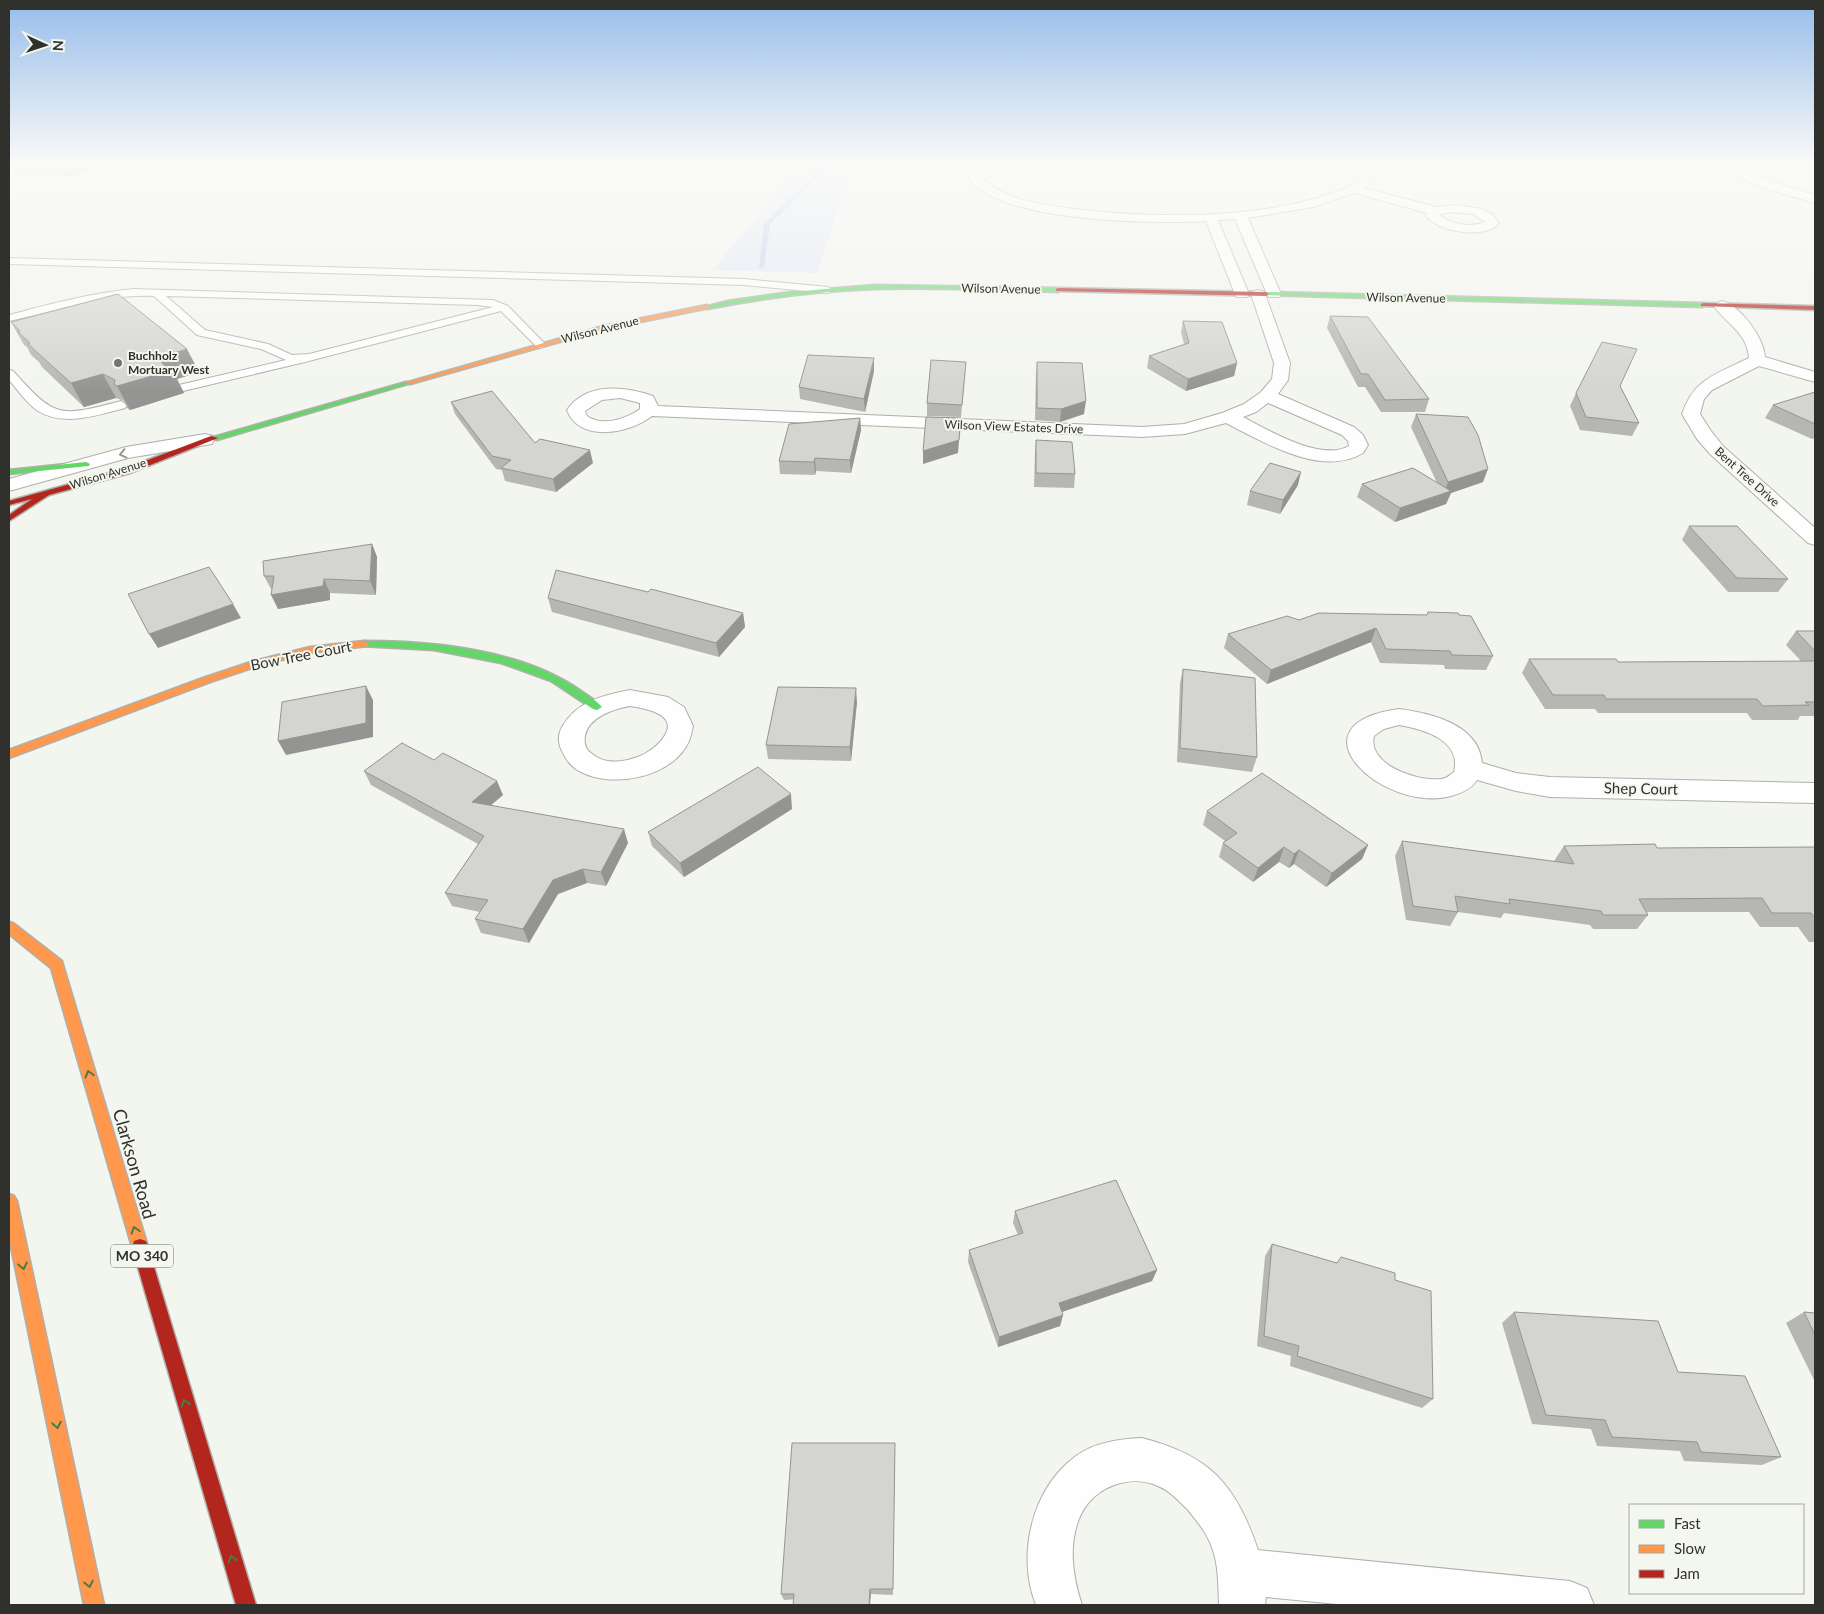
<svg xmlns="http://www.w3.org/2000/svg" width="1824" height="1614" viewBox="0 0 1824 1614" font-family="Lato,sans-serif">
  <style>
    .green { fill: #e1e7f4 }
    .lines { fill: none; stroke-linecap: round; stroke-linejoin: round }
    .stream { fill: #becbee; fill-rule: evenodd }
    .lane-casing { stroke: #afb0ac; stroke-width: 2 }
    .street-casing { stroke: #afb0ac; stroke-width: 2 }
    .fast-casing { stroke: #afb0ac; stroke-width: 3 }
    .slow-casing { stroke: #afb0ac; stroke-width: 3 }
    .jam-casing { stroke: #afb0ac; stroke-width: 3 }
    .lane { fill: #fdfefd; fill-rule: evenodd }
    .street { fill: #fdfefd; fill-rule: evenodd }
    .fast { fill: #63d668; fill-rule: evenodd }
    .slow { fill: #ff974d; fill-rule: evenodd }
    .jam { fill: #b3261e; fill-rule: evenodd }
    .wall { fill: #b6b7b3 }
    .shaded-wall { fill: #949592 }
    .building { fill: #d4d5d0; stroke: #949592 }
    .oneway { stroke: #969895 }
    .oneway2 { stroke: #477b48 }
    .poi-dot { fill: #747671; stroke: #f4f7ed; stroke-width: 2 }
    .labels { text-anchor: middle; stroke-width: 4; stroke-linejoin: round; paint-order: stroke }
    .far-street-label { font-size: 12px; fill: #30312d; stroke: #f4f7ed }
    .far-poi-label { font-size: 12px; font-weight: bold; fill: #30312d; stroke: #f4f7ed; text-anchor: start }
    .shield { fill: #f4f7ed; stroke: #6b6c67; stroke-width: 1 }
    .shield-label { font-size: 14px; font-weight: bold; fill: #30312d }
    .street-label { font-size: 15px; fill: #30312d; stroke: #f4f7ed }
    .near-street-label { font-size: 18px; fill: #30312d; stroke: #f4f7ed }
  </style>
  <rect width="100%" height="100%" fill="#f3f5ef"/>
  <path class="green" d="M 646,165 L 852,165 L 817,273 L 713,270 L 793,171 L 643,167 Z"/>
  <g class="lines">
    <path class="stream" d="M 809,165 L 819,167 L 821,174 L 770,224 L 764,267 L 759,268 L 764,224 L 815,174 L 814,169 Z"/>
    <g class="lane-casing">
      <path id="lane" d="M 9,169 L 15,169 L 18,177 L 9,183 Z
        M 9,258 L 744,279 L 828,287 L 833,290 L 828,293 L 744,285 L 9,264 Z
        M 134,289 L 493,300 L 508,306 L 546,345 L 541,348 L 537,347 L 501,311 L 305,362 L 183,391 L 177,387 L 179,385 L 286,360 L 261,349 L 197,335 L 154,296 C 103,294 58,311 9,321 L 9,315 C 50,304 91,293 134,289 ZM 166,296 L 477,305 L 493,307 L 309,354 L 292,355 L 268,344 L 205,330 Z
        M 9,370 L 13,371 C 56,419 59,417 121,401 L 127,405 L 125,408 C 98,415 64,427 38,411 C 26,403 18,390 9,380 Z"/>
    </g>
    <g class="street-casing">
      <path id="street" d="M 966,165 L 978,165 L 980,177 C 989,183 998,191 1009,195 C 1032,204 1058,207 1083,210 C 1164,219 1278,219 1353,185 C 1361,181 1369,171 1376,165 L 1388,165 L 1364,188 L 1436,207 L 1455,205 L 1482,209 L 1493,215 L 1499,223 C 1485,240 1438,232 1426,216 L 1427,213 L 1354,193 L 1313,207 L 1248,218 L 1281,294 L 1279,297 L 1269,297 L 1267,294 L 1235,219 L 1218,220 L 1249,294 L 1247,297 L 1237,297 L 1235,294 L 1206,221 C 1164,224 966,224 966,165 ZM 1449,212 L 1473,214 L 1485,222 C 1471,228 1451,224 1439,215 Z
        M 1712,165 L 1727,165 L 1772,182 L 1815,195 L 1815,203 L 1764,188 L 1714,167 Z
        M 1258,290 L 1263,291 L 1265,294 L 1290,363 L 1288,380 L 1278,394 L 1354,427 L 1363,435 L 1368,445 L 1363,453 C 1322,478 1263,442 1226,423 L 1185,434 L 1142,437 L 652,416 C 629,434 579,443 567,410 C 586,382 625,386 653,396 L 658,406 L 1142,427 L 1184,424 L 1222,413 L 1244,404 L 1261,392 L 1272,379 L 1274,363 L 1251,294 L 1253,291 ZM 620,398 L 640,403 L 640,409 C 626,419 602,427 587,416 L 585,411 L 602,400 ZM 1268,403 L 1342,435 L 1348,441 L 1349,446 C 1321,462 1268,430 1243,417 L 1256,412 Z
        M 1722,301 C 1741,306 1764,338 1765,357 L 1815,372 L 1815,382 L 1759,366 L 1712,390 L 1704,399 L 1700,414 L 1711,431 L 1723,446 L 1815,528 L 1815,545 L 1808,543 L 1710,454 L 1697,439 L 1682,414 C 1694,378 1717,374 1749,358 C 1747,332 1727,325 1714,306 L 1717,303 Z
        M 205,434 L 212,436 L 214,440 L 212,444 L 128,458 L 9,491 L 9,479 L 126,447 Z
        M 630,690 L 668,697 L 684,707 L 693,726 C 692,731 691,736 689,741 C 673,777 614,789 581,772 C 572,768 565,759 561,749 C 558,742 558,734 562,727 C 576,702 603,695 630,690 ZM 630,706 C 650,709 683,716 660,742 C 645,759 609,770 591,753 C 585,749 584,743 585,736 C 588,717 614,709 630,706 Z
        M 1399,709 C 1430,713 1479,724 1482,763 L 1516,773 L 1550,777 L 1815,783 L 1815,803 L 1550,797 L 1516,791 L 1477,780 C 1471,789 1462,793 1451,796 C 1383,814 1286,724 1399,709 ZM 1399,725 C 1423,729 1462,740 1454,772 C 1450,775 1446,779 1441,779 C 1418,782 1367,765 1374,736 L 1384,729 Z
        M 1142,1438 C 1209,1455 1236,1484 1258,1550 L 1570,1581 L 1587,1588 L 1594,1605 L 1347,1605 L 1266,1597 L 1265,1605 L 1219,1605 C 1218,1584 1219,1565 1211,1545 C 1206,1532 1197,1521 1188,1510 C 1179,1501 1170,1491 1158,1486 C 1128,1473 1091,1488 1079,1519 C 1068,1547 1073,1578 1082,1605 L 1036,1605 C 1016,1555 1032,1488 1076,1456 C 1095,1442 1120,1439 1142,1438 Z"/>
    </g>
    <g class="fast-casing">
      <path id="fast" d="M 874,285 L 1058,288 L 1061,290 L 1058,292 C 997,290 935,287 874,289 C 818,291 762,298 707,309 L 704,307 L 728,301 L 790,292 Z
        M 1266,292 L 1703,303 L 1706,305 L 1703,307 L 1264,295 L 1264,293 Z
        M 406,382 L 411,383 L 217,440 L 210,438 Z
        M 86,462 L 90,464 L 89,466 L 9,474 L 9,470 Z
        M 364,641 C 434,641 522,650 581,691 C 588,696 597,701 602,707 L 597,710 L 593,709 L 551,681 L 501,663 L 434,650 L 361,646 L 359,644 Z"/>
    </g>
    <g class="slow-casing">
      <path id="slow" d="M 707,305 L 710,307 L 709,308 L 606,329 L 410,384 L 405,383 L 603,326 Z
        M 364,641 L 369,644 L 367,646 L 310,653 L 261,665 L 210,682 L 9,758 L 9,750 L 203,678 L 254,661 L 310,647 Z
        M 9,922 L 13,923 L 62,961 L 63,965 L 148,1247 L 146,1253 L 140,1255 L 134,1253 L 132,1247 L 51,968 L 9,934 Z
        M 9,1194 L 14,1196 L 17,1201 L 104,1605 L 84,1605 L 9,1237 Z"/>
    </g>
    <g class="jam-casing">
      <path id="jam" d="M 1058,288 L 1266,292 L 1269,294 L 1266,296 L 1056,291 L 1056,289 Z
        M 1703,303 L 1815,306 L 1815,310 L 1701,306 L 1701,304 Z
        M 211,436 L 218,438 L 130,473 L 49,495 L 9,521 L 9,515 L 32,499 L 9,505 L 9,501 L 124,469 Z
        M 140,1239 L 146,1241 L 148,1247 L 256,1605 L 236,1605 L 132,1247 L 134,1241 Z"/>
    </g>
    <use href="#lane" class="lane"/>
    <use href="#street" class="street"/>
    <use href="#fast" class="fast"/>
    <use href="#slow" class="slow"/>
    <use href="#jam" class="jam"/>
  </g>
  <path class="wall" d="M 9,165 L 102,165 L 71,177 L 18,173 L 15,167 L 9,168 Z
    M 1330,316 L 1429,399 L 1425,412 L 1381,412 L 1365,387 L 1358,387 L 1327,328 Z
    M 1183,321 L 1237,363 L 1234,376 L 1186,391 L 1147,368 L 1149,356 L 1184,344 L 1181,332 Z
    M 11,322 L 199,372 L 177,379 L 184,393 L 130,410 L 127,408 L 124,401 L 116,398 L 84,407 L 42,367 L 39,362 L 31,355 L 27,347 L 24,345 Z
    M 966,362 L 961,417 L 927,416 L 927,403 Z
    M 1037,362 L 1084,414 L 1060,422 L 1035,420 L 1036,374 Z
    M 874,371 L 865,412 L 800,399 L 799,387 Z
    M 1620,386 L 1639,423 L 1632,436 L 1580,430 L 1570,406 L 1576,393 Z
    M 1815,392 L 1815,438 L 1812,439 L 1765,418 L 1773,405 Z
    M 451,402 L 535,443 L 593,463 L 556,492 L 505,481 L 502,470 L 496,469 L 455,414 Z
    M 1416,414 L 1483,482 L 1451,493 L 1446,504 L 1395,522 L 1357,497 L 1362,484 L 1437,483 L 1411,427 Z
    M 860,418 L 861,430 L 851,473 L 816,471 L 815,475 L 780,474 L 779,461 Z
    M 1036,440 L 1075,474 L 1074,488 L 1034,487 L 1035,453 Z
    M 1298,485 L 1280,514 L 1247,505 L 1250,491 Z
    M 1689,526 L 1788,579 L 1778,592 L 1728,592 L 1682,540 Z
    M 372,544 L 377,557 L 376,595 L 330,593 L 330,600 L 278,609 L 272,589 L 271,589 L 264,576 Z
    M 648,592 L 743,613 L 745,627 L 719,657 L 552,612 L 548,598 Z
    M 1459,615 L 1493,656 L 1486,670 L 1445,669 L 1444,665 L 1380,663 L 1371,642 L 1267,684 L 1224,648 L 1228,634 L 1299,620 Z
    M 1796,631 L 1815,631 L 1815,716 L 1800,716 L 1798,720 L 1752,720 L 1747,713 L 1598,713 L 1595,709 L 1545,709 L 1522,673 L 1529,659 L 1618,662 L 1801,661 L 1786,645 Z
    M 1183,669 L 1257,757 L 1252,772 L 1177,762 L 1180,683 Z
    M 857,702 L 851,761 L 768,759 L 766,745 Z
    M 364,771 L 503,795 L 491,805 L 628,843 L 606,886 L 587,883 L 558,894 L 529,943 L 481,933 L 475,919 L 480,912 L 452,906 L 445,893 L 478,844 L 371,785 Z
    M 792,809 L 684,877 L 652,846 L 648,832 Z
    M 1207,811 L 1368,845 L 1362,859 L 1326,887 L 1294,864 L 1289,868 L 1279,862 L 1253,882 L 1219,857 L 1223,843 L 1225,841 L 1203,825 Z
    M 1402,841 L 1555,862 L 1554,861 L 1564,846 L 1657,848 L 1814,847 L 1815,846 L 1815,942 L 1809,942 L 1798,927 L 1760,927 L 1749,912 L 1647,912 L 1648,915 L 1637,929 L 1593,929 L 1590,925 L 1504,913 L 1501,918 L 1458,912 L 1450,926 L 1406,920 L 1395,856 Z
    M 1015,1211 L 1157,1270 L 1152,1281 L 1062,1312 L 1063,1315 L 1060,1326 L 998,1347 L 968,1262 L 969,1250 L 1018,1235 L 1013,1223 Z
    M 1272,1244 L 1395,1280 L 1433,1399 L 1422,1408 L 1290,1366 L 1291,1356 L 1257,1346 L 1265,1256 Z
    M 1514,1312 L 1678,1372 L 1781,1457 L 1762,1465 L 1684,1461 L 1680,1451 L 1597,1446 L 1591,1429 L 1532,1424 L 1502,1323 Z
    M 1804,1312 L 1815,1313 L 1815,1382 L 1786,1323 Z
    M 895,1443 L 893,1595 L 871,1594 L 784,1600 L 781,1594 Z"/>
  <path class="shaded-wall" d="M 9,165 L 14,165 L 15,167 L 9,168 Z
    M 75,165 L 102,165 L 71,177 L 66,168 Z
    M 187,349 L 199,372 L 177,379 L 184,393 L 130,410 L 117,386 L 158,358 Z
    M 874,358 L 874,371 L 865,412 L 864,399 Z
    M 1237,363 L 1234,376 L 1186,391 L 1188,379 Z
    M 103,374 L 116,398 L 84,407 L 71,383 Z
    M 1086,401 L 1084,414 L 1060,422 L 1061,409 Z
    M 860,418 L 861,430 L 851,473 L 850,460 Z
    M 961,418 L 958,453 L 923,464 L 923,451 Z
    M 590,450 L 593,463 L 556,492 L 553,479 Z
    M 815,458 L 816,471 L 815,475 L 814,462 Z
    M 1488,469 L 1483,482 L 1451,493 L 1446,504 L 1395,522 L 1400,508 L 1444,494 L 1448,482 Z
    M 1301,472 L 1298,485 L 1280,514 L 1283,500 Z
    M 372,544 L 377,557 L 376,595 L 370,581 Z
    M 324,579 L 330,593 L 330,600 L 278,609 L 271,595 Z
    M 233,604 L 241,618 L 158,648 L 149,634 Z
    M 743,613 L 745,627 L 719,657 L 716,643 Z
    M 1376,628 L 1371,642 L 1267,684 L 1271,670 Z
    M 366,686 L 373,700 L 373,737 L 286,755 L 278,741 Z
    M 856,688 L 857,702 L 851,761 L 850,747 Z
    M 497,781 L 503,795 L 478,816 L 472,802 Z
    M 791,794 L 792,809 L 684,877 L 680,863 Z
    M 624,829 L 628,843 L 606,886 L 601,872 Z
    M 1368,845 L 1362,859 L 1326,887 L 1332,873 Z
    M 1284,847 L 1279,862 L 1253,882 L 1258,868 Z
    M 1299,850 L 1294,864 L 1289,868 L 1294,854 Z
    M 583,869 L 587,883 L 558,894 L 529,943 L 523,929 L 553,880 Z
    M 1157,1270 L 1152,1281 L 1056,1314 L 1059,1303 Z
    M 1063,1315 L 1060,1326 L 998,1347 L 999,1337 Z
    M 870,1589 L 871,1594 L 870,1605 L 869,1605 Z"/>
  <path class="building" d="M 22,165 L 75,165 L 66,168 Z
    M 118,294 L 187,349 L 158,358 L 164,365 L 173,370 L 117,386 L 114,384 L 115,380 L 103,374 L 71,383 L 28,344 L 30,343 L 18,332 L 20,331 L 11,322 Z
    M 1330,316 L 1368,317 L 1429,399 L 1385,400 L 1368,374 L 1361,374 Z
    M 1183,321 L 1222,322 L 1237,363 L 1188,379 L 1149,356 L 1189,343 Z
    M 1602,342 L 1637,349 L 1620,386 L 1639,423 L 1586,417 L 1576,393 Z
    M 808,355 L 874,358 L 864,399 L 799,387 Z
    M 931,360 L 966,362 L 962,405 L 927,403 Z
    M 1037,362 L 1082,363 L 1086,401 L 1061,409 L 1037,408 Z
    M 492,391 L 535,443 L 540,439 L 590,450 L 553,479 L 501,468 L 511,460 L 492,456 L 451,402 Z
    M 1815,392 L 1815,424 L 1773,405 Z
    M 1416,414 L 1468,417 L 1478,435 L 1488,469 L 1448,482 Z
    M 926,417 L 961,418 L 959,440 L 923,451 Z
    M 860,418 L 850,460 L 815,458 L 814,462 L 779,461 L 789,424 Z
    M 1036,440 L 1072,442 L 1075,474 L 1036,473 Z
    M 1270,463 L 1301,472 L 1283,500 L 1250,491 Z
    M 1413,468 L 1451,491 L 1400,508 L 1362,484 Z
    M 1689,526 L 1737,526 L 1788,579 L 1737,578 Z
    M 372,544 L 370,581 L 324,579 L 323,586 L 271,595 L 274,576 L 264,576 L 263,561 Z
    M 209,567 L 233,604 L 149,634 L 128,594 Z
    M 556,570 L 648,592 L 651,589 L 743,613 L 716,643 L 548,598 Z
    M 1428,612 L 1458,613 L 1459,615 L 1471,616 L 1493,656 L 1452,655 L 1450,651 L 1386,649 L 1376,628 L 1271,670 L 1228,634 L 1287,616 L 1299,620 L 1319,613 L 1427,615 Z
    M 1796,631 L 1815,631 L 1815,651 Z
    M 1529,659 L 1616,659 L 1618,662 L 1815,661 L 1815,702 L 1805,702 L 1809,705 L 1763,706 L 1757,699 L 1606,699 L 1604,695 L 1553,695 Z
    M 1183,669 L 1255,678 L 1257,757 L 1180,748 Z
    M 366,686 L 366,723 L 278,741 L 282,702 Z
    M 778,687 L 856,688 L 850,747 L 766,745 Z
    M 402,743 L 434,760 L 443,753 L 497,781 L 472,802 L 624,829 L 601,872 L 583,869 L 553,880 L 523,929 L 475,919 L 488,900 L 445,893 L 484,836 L 364,771 Z
    M 758,767 L 791,794 L 680,863 L 648,832 Z
    M 1262,773 L 1368,845 L 1332,873 L 1299,850 L 1294,854 L 1284,847 L 1258,868 L 1223,843 L 1237,833 L 1207,811 Z
    M 1402,841 L 1574,864 L 1564,846 L 1655,844 L 1657,848 L 1815,847 L 1815,918 L 1811,913 L 1772,913 L 1762,898 L 1639,899 L 1648,915 L 1603,915 L 1601,911 L 1509,899 L 1510,904 L 1455,896 L 1458,912 L 1413,906 Z
    M 1116,1180 L 1157,1270 L 1059,1303 L 1063,1315 L 999,1337 L 969,1250 L 1023,1233 L 1015,1211 Z
    M 1272,1244 L 1337,1263 L 1341,1257 L 1395,1273 L 1395,1280 L 1431,1291 L 1433,1399 L 1297,1356 L 1299,1346 L 1264,1336 Z
    M 1514,1312 L 1658,1321 L 1678,1372 L 1745,1376 L 1781,1457 L 1701,1452 L 1697,1442 L 1612,1437 L 1605,1420 L 1546,1415 Z
    M 1804,1312 L 1815,1313 L 1815,1335 Z
    M 792,1443 L 895,1443 L 893,1589 L 870,1589 L 869,1605 L 793,1605 L 794,1594 L 781,1594 Z"/>
  <defs><path id="oneway-chevron" d="M-2-3.5L2.5 0L-2 3.5" fill="none" stroke-width="1.6" stroke-linecap="round" stroke-linejoin="round" transform="scale(1.25)"/></defs>
  <use class="oneway" href="#oneway-chevron" transform="translate(123 454) rotate(167)"/>
  <g class="oneway2">
    <use href="#oneway-chevron" transform="translate(89 1074) rotate(-106)"/>
    <use href="#oneway-chevron" transform="translate(135 1230) rotate(-106)"/>
    <use href="#oneway-chevron" transform="translate(23 1266) rotate(78)"/>
    <use href="#oneway-chevron" transform="translate(185 1403) rotate(-107)"/>
    <use href="#oneway-chevron" transform="translate(57 1425) rotate(79)"/>
    <use href="#oneway-chevron" transform="translate(232 1559) rotate(-107)"/>
    <use href="#oneway-chevron" transform="translate(89 1584) rotate(78)"/>
  </g>
  <linearGradient id="sky" x2="0" y2="1"><stop stop-color="#97bdea"/><stop offset="0.42" stop-color="#fafaf8"/><stop offset="1" stop-color="#fafaf8" stop-opacity="0"/></linearGradient>
  <rect width="1824" height="391" fill="url(#sky)"/>
  <circle class="poi-dot" cx="118" cy="363" r="5"/>
  <g class="labels">
    <g class="far-street-label">
      <text transform="translate(1001 289) rotate(1)" y="4">Wilson Avenue</text>
      <text transform="translate(1406 298) rotate(1)" y="4">Wilson Avenue</text>
      <text transform="translate(600 330) rotate(-14)" y="4">Wilson Avenue</text>
      <text transform="translate(1014 427) rotate(2)" y="4">Wilson View Estates Drive</text>
      <text transform="translate(108 474) rotate(-17)" y="4">Wilson Avenue</text>
      <text transform="translate(1747 477) rotate(42)" y="4">Bent Tree Drive</text>
    </g>
    <g class="far-poi-label">
      <text x="128" y="360">Buchholz<tspan x="128" dy="14">Mortuary West</tspan></text>
    </g>
    <rect class="shield" x="111" y="1244.5" width="62" height="23" rx="4"/>
    <g class="shield-label">
      <text x="142" y="1261">MO 340</text>
    </g>
    <g class="street-label">
      <text transform="translate(301 656) rotate(-11)" y="5">Bow Tree Court</text>
      <text transform="translate(1641 789) rotate(1)" y="5">Shep Court</text>
    </g>
    <g class="near-street-label">
      <text transform="translate(134 1164) rotate(74)" y="6">Clarkson Road</text>
    </g>
  </g>
  <rect width="1824" height="1614" fill="none" stroke="#30312d" stroke-width="20"/>
  <rect x="1629" y="1504" width="175" height="90" fill="#f4f7ed" stroke="#a6a8a0"/>
  <rect x="1639" y="1520" width="25" height="8" fill="#63d668" stroke="#a6a8a0"/>
  <text x="1674" y="1529" font-size="15" fill="#30312d">Fast</text>
  <rect x="1639" y="1545" width="25" height="8" fill="#ff974d" stroke="#a6a8a0"/>
  <text x="1674" y="1554" font-size="15" fill="#30312d">Slow</text>
  <rect x="1639" y="1570" width="25" height="8" fill="#b3261e" stroke="#a6a8a0"/>
  <text x="1674" y="1579" font-size="15" fill="#30312d">Jam</text>
  <g transform="translate(45 45) rotate(93)" stroke="#f4f7ed" stroke-width="4" paint-order="stroke">
  <path d="M0-4L9 19L0 12L-9 19Z" fill="#30312d"/>
  <text y="-8" font-size="14" font-weight="bold" text-anchor="middle" fill="#30312d">N</text>
  </g>
</svg>
